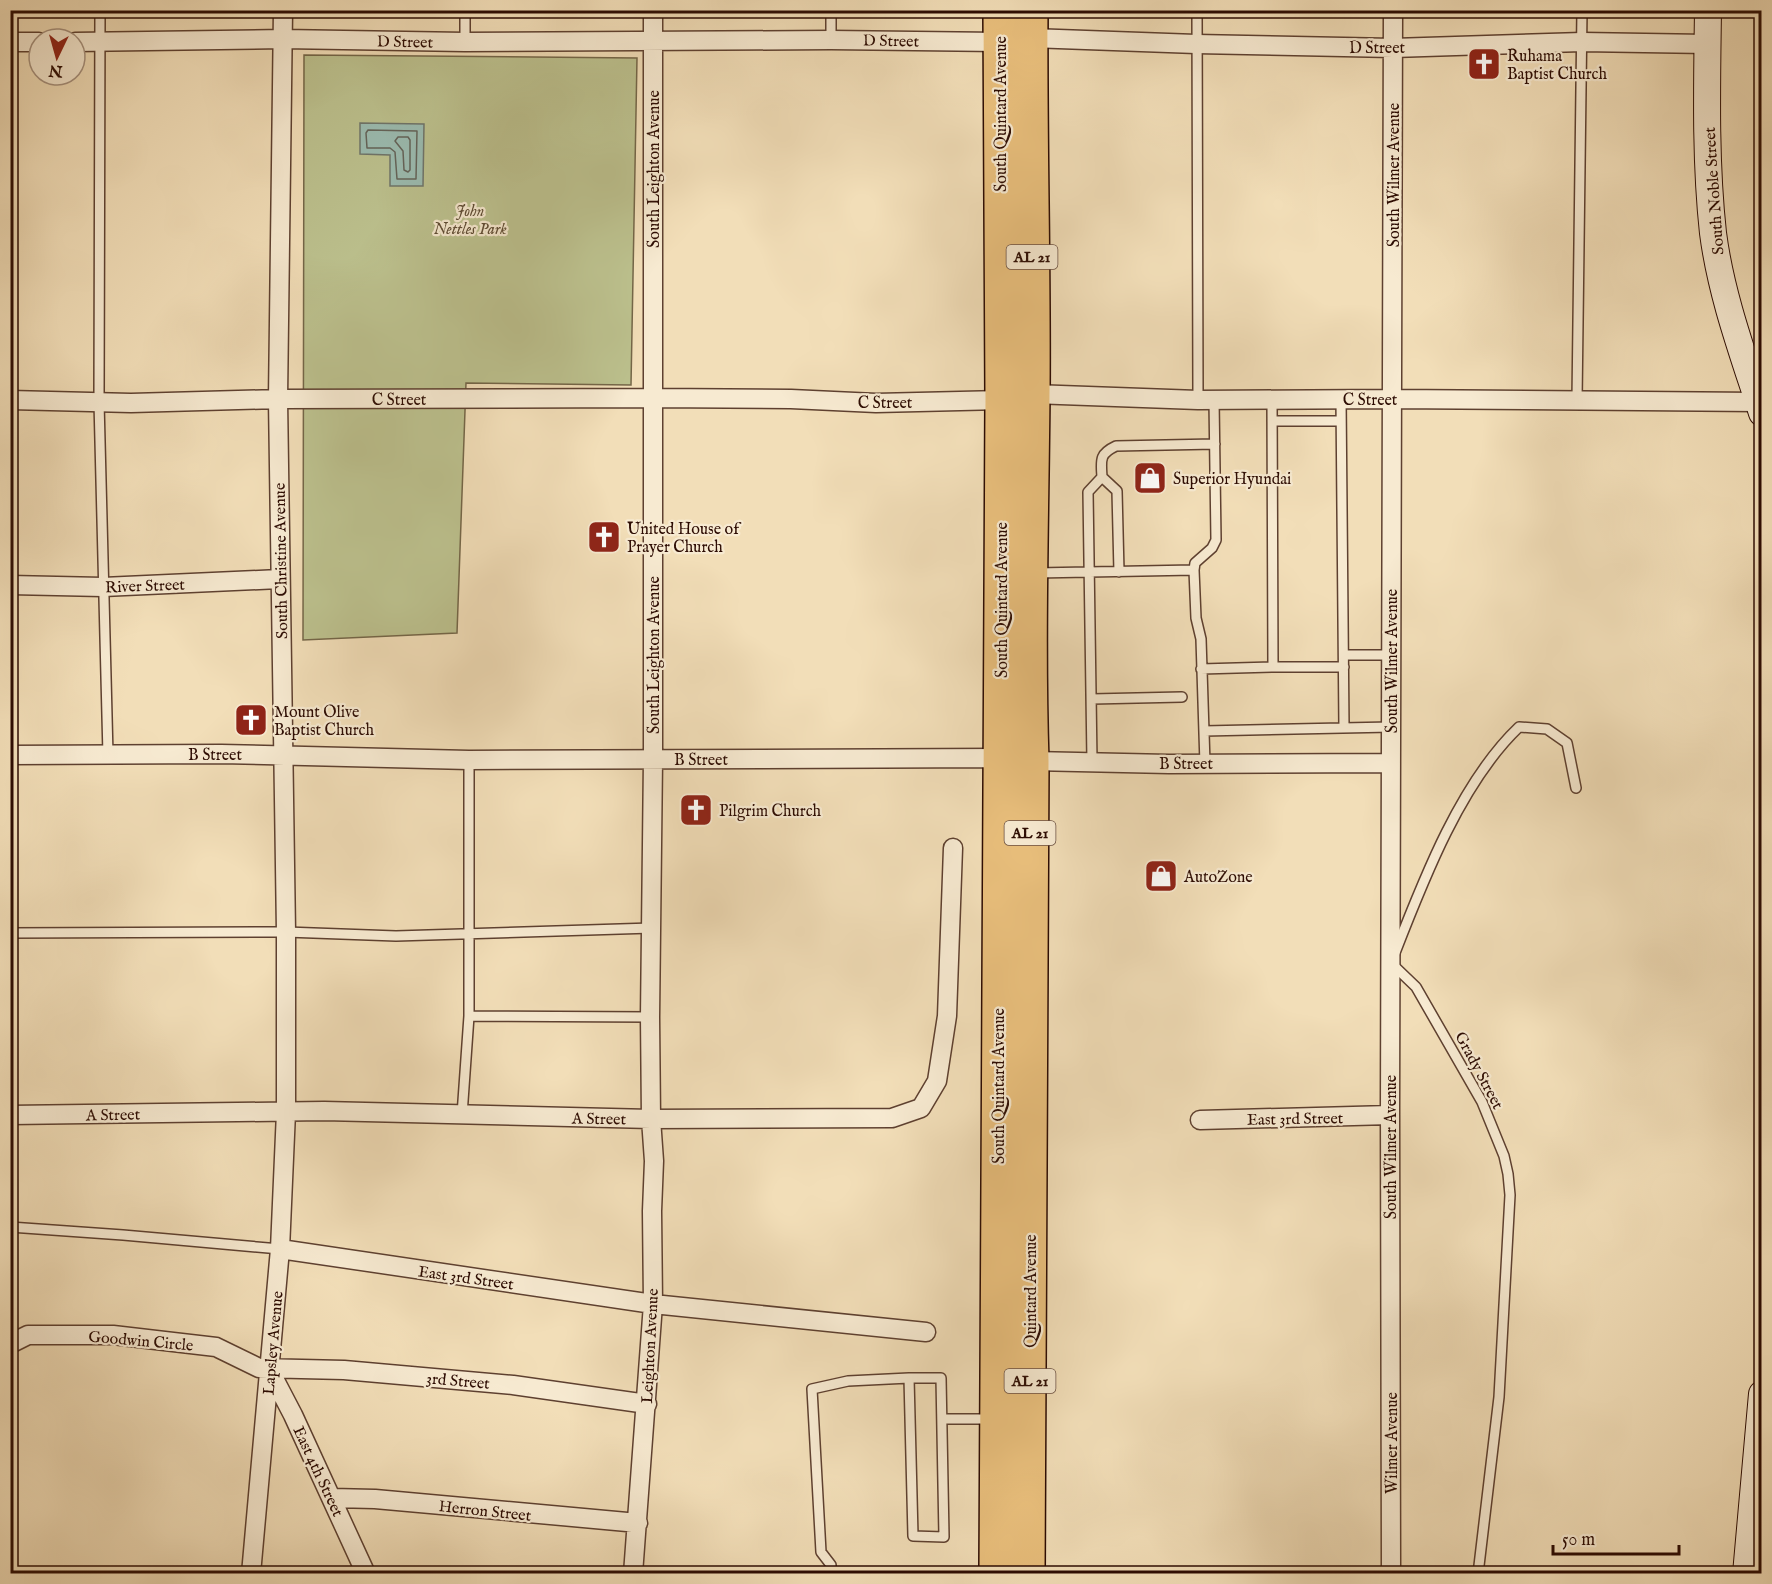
<svg xmlns="http://www.w3.org/2000/svg" width="1772" height="1584" viewBox="0 0 1772 1584" font-family="'IM FELL English',serif">
  <style>
    .green { fill: #bcc18e; stroke: #746648; stroke-width: 1.5 }
    .water { fill: #9bbcb1; stroke: #6f756b; stroke-width: 1.5 }
    .lines { fill: none; stroke-linecap: round; stroke-linejoin: round }
    .shore { stroke: #64645a; stroke-width: 1.5 }
    .lane-casing { stroke: #5e4030; stroke-width: 12 }
    .street-casing { stroke: #5e4030; stroke-width: 21 }
    .secondary-casing { stroke: #2c0b02; stroke-width: 28 }
    .highway-casing { stroke: #2c0b02; stroke-width: 36 }
    .lane { stroke: #f7ead1; stroke-width: 9 }
    .street { stroke: #f7ead1; stroke-width: 18 }
    .secondary { stroke: #f7ead1; stroke-width: 26 }
    .highway { stroke: #e9bf7c; stroke-width: 33 }
    .labels { text-anchor: middle; stroke-width: 4.5; stroke-linejoin: round; paint-order: stroke }
    .shield { fill: #f7ead1; stroke: #694e40; stroke-width: 1.5 }
    .shield-label { font-size: 15px; font-weight: bold; fill: #2c0b02 }
    .street-label { font-size: 16px; fill: #2c0b02; stroke: #f7ead1 }
    .poi-label { font-size: 16px; fill: #2c0b02; stroke: #f7ead1; text-anchor: start }
    .park-label { font-size: 16px; font-style: italic; fill: #5e4b33; stroke: #f7ead1 }
  </style>
  <rect width="100%" height="100%" fill="#f2deb8"/>
  <filter id="stains"><feTurbulence type="fractalNoise" baseFrequency=".00333" numOctaves="4"/><feColorMatrix values="0 0 0 0 .2 0 0 0 0 .09 0 0 0 0 .02 0 0 0 .5 -.17"/></filter>
  <radialGradient id="worn" r=".72"><stop offset=".6" stop-color="#630" stop-opacity="0"/><stop offset="1" stop-color="#630" stop-opacity=".3"/></radialGradient>
  <path class="green" d="M 304,55 L 637,58 L 631,385 L 466,383 L 457,633 L 303,640 Z"/>
  <path class="water" d="M 360,123 L 424,124 L 423,186 L 390,186 L 390,155 L 360,154 Z"/>
  <g class="lines">
    <path class="shore" d="M 368,130 L 417,131 L 416,179 L 397,179 L 395,152 L 390,148 L 367,148 L 366,133 Z
      M 398,137 L 408,137 L 410,140 L 410,170 L 408,172 L 404,170 L 403,151 L 395,141 Z"/>
    <g class="lane-casing">
      <path id="lane" d="M 100,10 L 99,402 L 108,755
        M 465,10 L 465,42
        M 831,10 L 831,40
        M 1197,10 L 1198,400
        M 1341,399 L 1344,728
        M 1577,400 L 1582,10
        M 1272,421 L 1341,421
        M 1102,477 L 1117,491 L 1119,572
        M 1194,570 L 1196,618 L 1201,639 L 1205,764
        M 1036,573 L 1194,570 L 1195,563 L 1212,548 L 1216,540 L 1214,400
        M 1344,655 L 1391,655
        M 1273,667 L 1344,667
        M 1201,669 L 1273,667 L 1272,400
        M 1092,699 L 1182,697
        M 1204,731 L 1391,727
        M 1092,761 L 1088,492 L 1102,477 C 1101,460 1099,454 1116,446 L 1215,444
        M 10,933 L 286,932 L 396,936 L 652,928
        M 469,1016 L 650,1017
        M 462,1115 L 469,1016 L 469,760
        M 10,1227 L 123,1235 L 280,1249
        M 909,1378 L 941,1378 L 944,1537 L 913,1536 Z
        M 942,1419 L 991,1419
        M 831,1574 L 831,1565 L 821,1552 L 812,1389 L 848,1381 L 909,1378
        M 1478,1574 L 1499,1397 L 1510,1195 L 1508,1174 L 1504,1156 L 1482,1102 L 1416,987 L 1391,963 C 1421,886 1459,784 1519,727 L 1547,729 L 1567,743 L 1576,788"/>
    </g>
    <g class="street-casing">
      <path id="street" d="M 10,42 L 39,42
        M 75,42 L 283,39 L 465,42 L 831,40 L 999,42 L 1031,38 L 1196,44 L 1393,48 L 1582,42 L 1707,44
        M 10,400 L 131,403 L 278,399 L 653,398 L 791,399 L 876,403 L 1002,400 L 1033,394 L 1198,400 L 1393,399 L 1758,402
        M 10,585 L 103,587 L 279,579
        M 10,755 L 221,754 L 469,760 L 999,758 L 1032,761 L 1169,764 L 1391,763
        M 10,1115 L 324,1111 L 651,1119 L 892,1118 L 921,1108 L 937,1081 L 947,1016 L 953,848
        M 1200,1120 L 1390,1115
        M 280,1249 L 653,1304 L 926,1332
        M 10,1344 L 28,1335 L 113,1335 L 216,1347 L 259,1368 L 344,1370 L 513,1385 L 647,1404
        M 269,1369 L 293,1415 L 366,1574
        M 332,1498 L 375,1499 L 638,1523
        M 251,1574 L 280,1249 L 286,1112 L 286,932 L 278,399 L 283,10
        M 633,1574 L 653,1304 L 652,1211 L 654,1161 L 651,1119 L 650,1017 L 653,759 L 653,10
        M 1391,1574 L 1390,1108 L 1393,10"/>
    </g>
    <g class="secondary-casing">
      <path id="secondary" d="M 1708,10 C 1707,84 1705,160 1713,233 C 1721,295 1743,354 1762,413
        M 1746,1574 L 1762,1394"/>
    </g>
    <g class="highway-casing">
      <path id="highway" d="M 996,1574 L 1002,400 L 1000,10
        M 1028,1574 L 1032,761 C 1028,638 1032,515 1033,392 C 1034,265 1030,138 1031,10"/>
    </g>
    <use href="#lane" class="lane"/>
    <use href="#street" class="street"/>
    <use href="#secondary" class="secondary"/>
    <use href="#highway" class="highway"/>
  </g>
  <defs>
    <g id="church-square" transform="scale(1.725)"><rect x="-9" y="-9" width="18" height="18" rx="4" fill="#8f2418" stroke="#f7ead1"/><path d="M-1.2-6h2.4v3.5h3.3v2.4h-3.3V6h-2.4V-.1h-3.3v-2.4h3.3Z" fill="#fff"/></g>
    <g id="shop-square" transform="scale(1.725)"><rect x="-9" y="-9" width="18" height="18" rx="4" fill="#8f2418" stroke="#f7ead1"/><path d="M-5-2.5h2.3a2.7 3.5 0 0 1 5.4 0H5L5.5 6h-11ZM-1.5-2.5h3a1.5 2.3 0 0 0-3 0Z" fill="#fff"/></g>
  </defs>
  <g fill-rule="evenodd">
    <use href="#church-square" x="1484" y="64"/>
    <use href="#shop-square" x="1150" y="478"/>
    <use href="#church-square" x="604" y="537"/>
    <use href="#church-square" x="251" y="720"/>
    <use href="#church-square" x="696" y="810"/>
    <use href="#shop-square" x="1161" y="876"/>
  </g>
  <g class="labels">
    <g class="shield">
      <rect x="1006.5" y="245" width="51" height="24" rx="4.5"/>
      <rect x="1004.5" y="821" width="51" height="24" rx="4.5"/>
      <rect x="1004.5" y="1369" width="51" height="24" rx="4.5"/>
    </g>
    <g class="shield-label">
      <text x="1032" y="262">AL 21</text>
      <text x="1030" y="838">AL 21</text>
      <text x="1030" y="1386">AL 21</text>
    </g>
    <g class="street-label">
      <text transform="translate(891 40) rotate(1)" y="6">D Street</text>
      <text transform="translate(405 41) rotate(1)" y="6">D Street</text>
      <text x="1377" y="53">D Street</text>
      <text transform="translate(1000 114) rotate(-90)" y="6">South Quintard Avenue</text>
      <text transform="translate(653 169) rotate(-90)" y="6">South Leighton Avenue</text>
      <text transform="translate(1393 175) rotate(-90)" y="6">South Wilmer Avenue</text>
      <text transform="translate(1713 191) rotate(-94)" y="6">South Noble Street</text>
      <text x="399" y="405">C Street</text>
      <text x="1370" y="405">C Street</text>
      <text x="885" y="408">C Street</text>
      <text transform="translate(280 561) rotate(-91)" y="6">South Christine Avenue</text>
      <text transform="translate(145 585) rotate(-2)" y="6">River Street</text>
      <text transform="translate(1001 600) rotate(-90)" y="6">South Quintard Avenue</text>
      <text transform="translate(653 655) rotate(-90)" y="6">South Leighton Avenue</text>
      <text transform="translate(1391 661) rotate(-90)" y="6">South Wilmer Avenue</text>
      <text x="215" y="760">B Street</text>
      <text x="701" y="765">B Street</text>
      <text x="1186" y="769">B Street</text>
      <text transform="translate(1480 1070) rotate(62)" y="6">Grady Street</text>
      <text transform="translate(998 1086) rotate(-90)" y="6">South Quintard Avenue</text>
      <text transform="translate(113 1114) rotate(-1)" y="6">A Street</text>
      <text transform="translate(599 1118) rotate(1)" y="6">A Street</text>
      <text transform="translate(1295 1118) rotate(-1)" y="6">East 3rd Street</text>
      <text transform="translate(1390 1147) rotate(-90)" y="6">South Wilmer Avenue</text>
      <text transform="translate(466 1277) rotate(8)" y="6">East 3rd Street</text>
      <text transform="translate(1030 1291) rotate(-90)" y="6">Quintard Avenue</text>
      <text transform="translate(141 1340) rotate(5)" y="6">Goodwin Circle</text>
      <text transform="translate(272 1343) rotate(-85)" y="6">Lapsley Avenue</text>
      <text transform="translate(649 1346) rotate(-87)" y="6">Leighton Avenue</text>
      <text transform="translate(458 1380) rotate(5)" y="6">3rd Street</text>
      <text transform="translate(1391 1443) rotate(-90)" y="6">Wilmer Avenue</text>
      <text transform="translate(319 1471) rotate(65)" y="6">East 4th Street</text>
      <text transform="translate(485 1510) rotate(6)" y="6">Herron Street</text>
    </g>
    <g class="poi-label">
      <text x="1507" y="61">Ruhama<tspan x="1507" dy="18">Baptist Church</tspan></text>
      <text x="1173" y="484">Superior Hyundai</text>
      <text x="627" y="534">United House of<tspan x="627" dy="18">Prayer Church</tspan></text>
      <text x="274" y="717">Mount Olive<tspan x="274" dy="18">Baptist Church</tspan></text>
      <text x="719" y="816">Pilgrim Church</text>
      <text x="1184" y="882">AutoZone</text>
    </g>
    <g class="park-label">
      <text x="470" y="216">John<tspan x="470" dy="18">Nettles Park</tspan></text>
    </g>
  </g>
  <rect width="1772" height="1584" fill="none" stroke="#f2deb8" stroke-width="36"/>
  <rect x="12" y="12" width="1748" height="1560" fill="none" stroke="#2c0b02" stroke-width="3"/>
  <rect x="18" y="18" width="1736" height="1548" fill="none" stroke="#2c0b02" stroke-width="1.5"/>
  <g transform="translate(57 57) rotate(185)"><circle r="28" fill="#f7ead1" stroke="#a6917e" stroke-width="1.5"/>
  <path d="M0-4.5L10 22L0 15L-10 22Z" fill="#8f2418"/>
  <text y="-9" font-size="16" font-weight="bold" text-anchor="middle" fill="#2c0b02">N</text>
  </g>
  <path d="M1553 1545v9h126v-9" fill="none" stroke="#2c0b02" stroke-width="3"/>
  <text x="1562" y="1545" font-size="18" fill="#2c0b02" stroke="#f7ead1" stroke-width="4.5" paint-order="stroke">50 m</text>
  <rect width="100%" height="100%" filter="url(#stains)"/>
  <rect width="100%" height="100%" fill="url(#worn)"/>
</svg>
